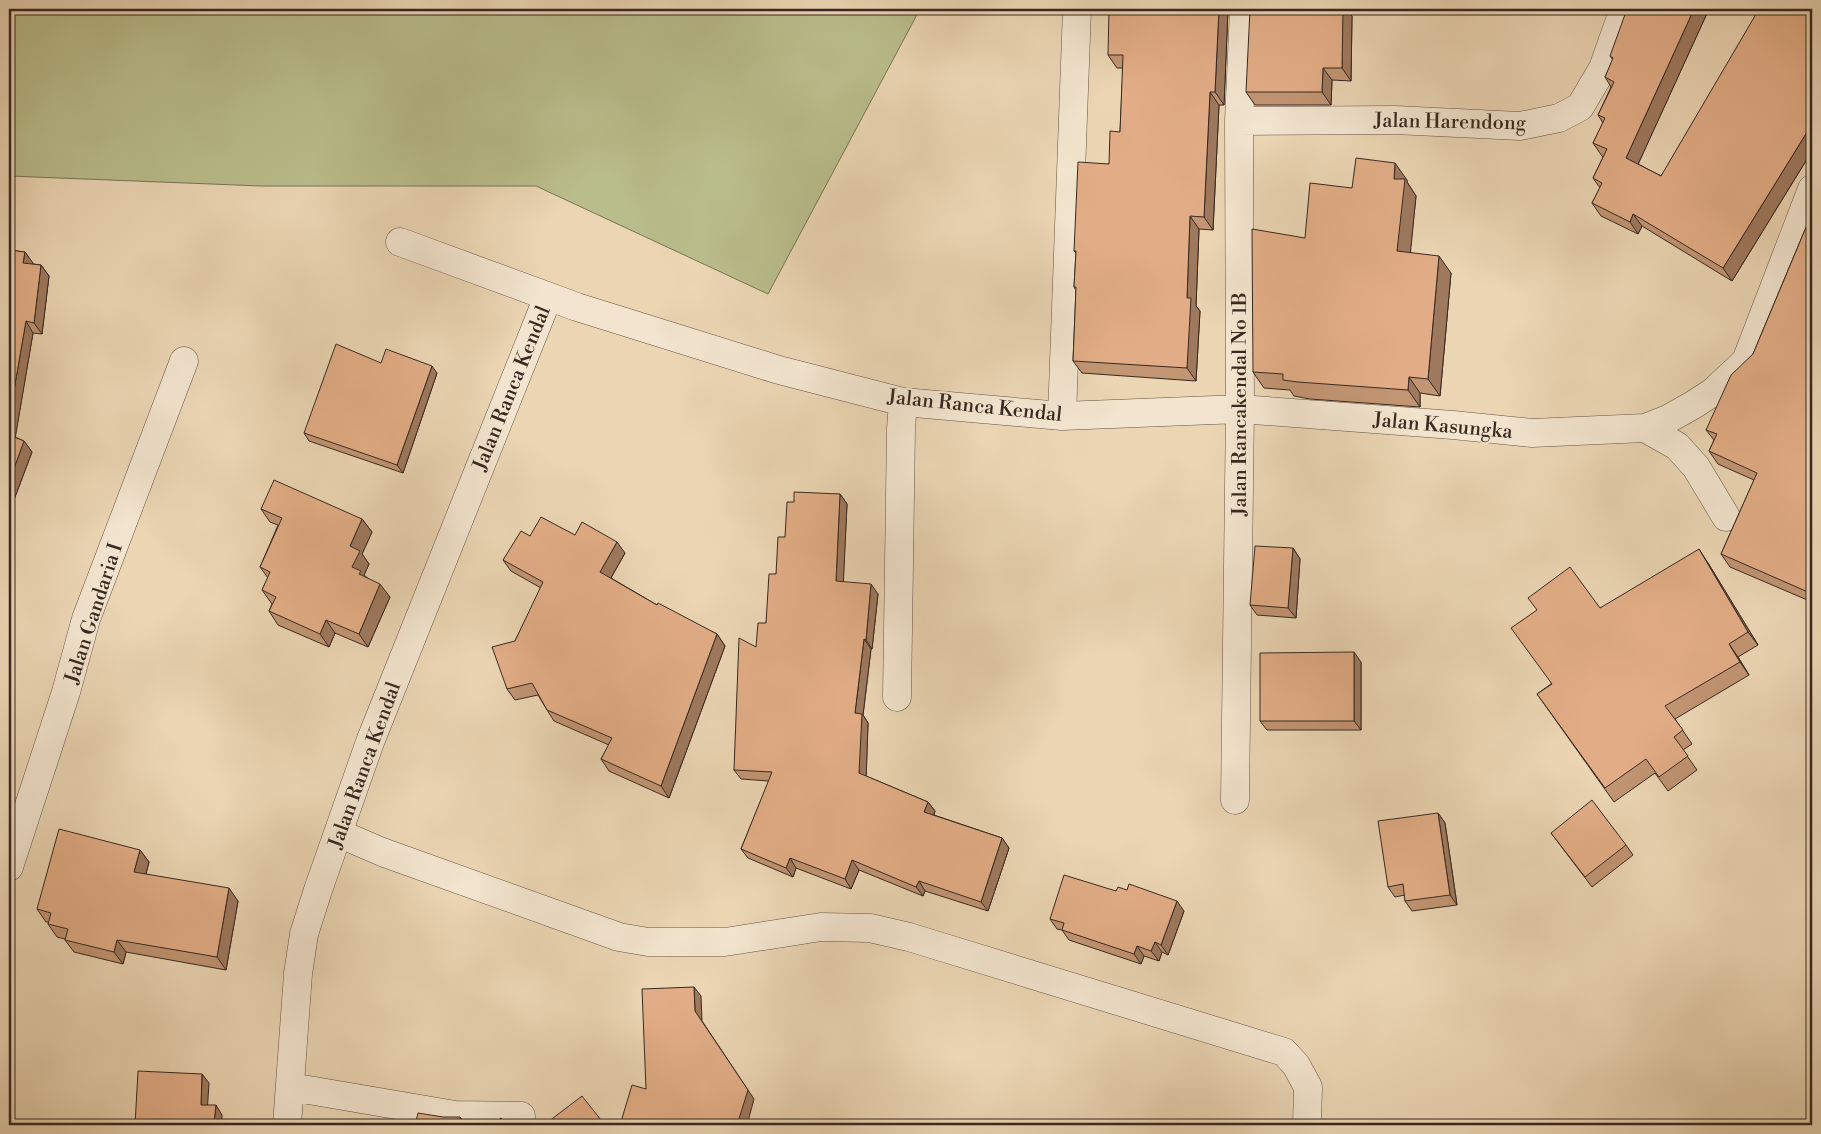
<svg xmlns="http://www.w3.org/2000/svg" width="1821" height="1134" viewBox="0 0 1821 1134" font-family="'Libre Bodoni',serif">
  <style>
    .green { fill: #b9bd8b; stroke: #787356 }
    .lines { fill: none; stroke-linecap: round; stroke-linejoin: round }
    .minor-casing { stroke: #645446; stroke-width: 29 }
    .minor { stroke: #f2e4ce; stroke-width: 28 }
    .wall { fill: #c29573; stroke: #372921 }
    .shaded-wall { fill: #9e795e; stroke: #372921 }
    .building { fill: #e2ad86; stroke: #372921 }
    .labels { text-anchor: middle; stroke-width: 4; stroke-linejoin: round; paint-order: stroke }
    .street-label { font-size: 20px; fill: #372921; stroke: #f2e4ce }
  </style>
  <rect width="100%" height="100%" fill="#ebd5b3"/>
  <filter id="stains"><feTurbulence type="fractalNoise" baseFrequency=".004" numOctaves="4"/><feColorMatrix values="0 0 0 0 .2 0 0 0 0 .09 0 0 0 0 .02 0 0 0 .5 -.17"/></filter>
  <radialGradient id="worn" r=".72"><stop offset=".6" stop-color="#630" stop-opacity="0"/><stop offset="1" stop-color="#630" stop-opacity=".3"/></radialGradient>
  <path class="green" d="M 9,9 L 920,9 L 768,294 L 536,186 L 261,186 L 9,176 Z"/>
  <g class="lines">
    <g class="minor-casing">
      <path id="minor" d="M 1239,121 L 1395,120 L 1520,126 L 1559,118 L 1580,107 L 1603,68 L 1624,9
        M 400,242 L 577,307 L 779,370 L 903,402 L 1062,416 L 1240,409 L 1453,425 L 1532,433 L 1645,428 L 1668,419 L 1693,405 L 1713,392 L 1746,361 L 1812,189
        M 1062,416 L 1077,9
        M 1645,428 L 1677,446 L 1696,467 L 1726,517
        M 897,697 L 901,429 L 903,402
        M 1235,800 L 1240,409 L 1239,121 L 1244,9
        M 338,833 L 382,852 L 619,937 L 648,942 L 725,942 L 821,927 L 870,928 L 909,937 L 1284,1052 L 1296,1065 L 1308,1087 L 1307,1125
        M 9,867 L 66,692 L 86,619 L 184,361
        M 291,1087 L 455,1115 L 521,1116
        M 287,1125 L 298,974 L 304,934 L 318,890 L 370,742 L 548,297"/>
    </g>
    <use href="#minor" class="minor"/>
  </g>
  <path class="wall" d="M 1228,9 L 1224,105 L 1219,105 L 1213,230 L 1199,229 L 1196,306 L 1200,311 L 1196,381 L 1082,373 L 1073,361 L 1076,290 L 1074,287 L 1076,253 L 1074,251 L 1109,164 L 1120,132 L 1123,68 L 1117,68 L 1108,55 Z
    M 1709,9 L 1638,164 L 1661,176 L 1812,9 L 1812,151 L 1732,281 L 1642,226 L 1638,234 L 1601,216 L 1592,203 L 1600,188 L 1593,178 L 1603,157 L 1602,156 L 1593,143 L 1603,123 L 1598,115 L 1611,87 L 1605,77 L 1613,60 L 1610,56 Z
    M 1352,16 L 1351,81 L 1332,80 L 1331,105 L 1255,105 L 1246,92 Z
    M 1407,180 L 1407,182 L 1416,196 L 1410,252 L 1451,273 L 1440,396 L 1420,393 L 1420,407 L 1310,399 L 1294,396 L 1290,390 L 1264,388 L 1253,372 L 1305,238 L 1352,188 Z
    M 1812,213 L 1812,602 L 1730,567 L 1721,554 L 1754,480 L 1718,464 L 1709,451 L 1714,440 L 1706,430 L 1753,354 Z
    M 9,250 L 25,252 L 33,264 L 41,265 L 49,276 L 42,334 L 33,333 L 15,437 L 24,441 L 32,452 L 12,505 L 9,504 Z
    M 437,373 L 403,473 L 309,441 L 304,433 Z
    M 840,494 L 847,504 L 843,582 L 878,594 L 872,649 L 871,649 L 863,715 L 868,723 L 866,776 L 928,802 L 935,811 L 934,815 L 1002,838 L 1009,848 L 988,911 L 925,891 L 923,896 L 859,870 L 851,889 L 796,868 L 793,877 L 748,858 L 741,849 L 769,781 L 741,779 L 734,770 L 756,647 L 766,623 L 776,574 L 794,502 Z
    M 261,509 L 362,519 L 372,532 L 362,554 L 369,564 L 364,575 L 390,597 L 368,647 L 335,633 L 329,647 L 278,625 L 269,611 L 272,604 L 262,590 L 268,578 L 260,567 L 278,525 L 270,522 Z
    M 575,535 L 625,553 L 611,578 L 657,605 L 717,634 L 725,646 L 669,798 L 609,771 L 601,759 L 609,745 L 554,721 L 547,710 L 538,695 L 515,700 L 507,689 L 515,641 L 541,588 L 511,571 L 503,560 L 530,536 Z
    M 1293,548 L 1300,559 L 1296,618 L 1257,615 L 1250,605 Z
    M 1708,563 L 1758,645 L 1738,657 L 1749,675 L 1675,719 L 1692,744 L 1683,750 L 1697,770 L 1668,791 L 1655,773 L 1614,802 L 1537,694 L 1551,684 L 1600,608 Z
    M 1361,662 L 1361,730 L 1267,730 L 1260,721 Z
    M 1438,813 L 1445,823 L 1457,905 L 1412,911 L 1405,901 L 1405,895 L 1395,897 L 1388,887 Z
    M 1551,833 L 1626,845 L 1633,855 L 1592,887 Z
    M 140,850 L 149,862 L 146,874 L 238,901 L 226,970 L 126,952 L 123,964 L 74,952 L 65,940 L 65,939 L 57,937 L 48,924 L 49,922 L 46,922 L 37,909 Z
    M 1184,911 L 1168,955 L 1162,952 L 1159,961 L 1144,956 L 1141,964 L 1069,940 L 1062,930 L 1057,929 L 1050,919 Z"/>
  <path class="shaded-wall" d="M 1219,9 L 1228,9 L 1224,105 L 1215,92 Z
    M 1341,9 L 1347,9 L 1352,16 L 1351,81 L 1342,68 Z
    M 1694,9 L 1709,9 L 1635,171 L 1626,158 Z
    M 1323,68 L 1332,80 L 1331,105 L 1322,92 Z
    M 1210,92 L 1219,105 L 1213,230 L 1204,217 Z
    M 1812,124 L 1812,151 L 1732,281 L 1723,268 Z
    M 1395,163 L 1407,180 L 1407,182 L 1416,196 L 1409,267 L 1397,251 L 1394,179 Z
    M 1633,214 L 1642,226 L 1638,234 L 1630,222 Z
    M 1190,216 L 1199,229 L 1196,306 L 1200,311 L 1196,381 L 1187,368 L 1187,298 Z
    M 25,252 L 33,263 L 31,274 L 23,263 Z
    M 1439,256 L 1451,273 L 1440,396 L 1428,379 Z
    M 41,265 L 49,276 L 42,334 L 34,323 Z
    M 26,321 L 33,333 L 14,445 L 9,438 L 9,419 Z
    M 432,366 L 437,373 L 403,473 L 397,465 Z
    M 1409,377 L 1420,393 L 1420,407 L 1408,390 Z
    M 24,441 L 32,452 L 12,505 L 9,501 L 9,482 Z
    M 840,494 L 847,504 L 843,591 L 836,581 Z
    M 362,519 L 372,532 L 362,554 L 369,564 L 364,575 L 370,584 L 368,588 L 352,567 L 350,546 Z
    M 617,542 L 625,553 L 608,583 L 600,572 Z
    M 1293,548 L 1300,559 L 1296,618 L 1288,608 Z
    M 1699,549 L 1708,563 L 1758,645 L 1748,632 Z
    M 1812,583 L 1812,597 L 1808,592 Z
    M 380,584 L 390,597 L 368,647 L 359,634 Z
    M 871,584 L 878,594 L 872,649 L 866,640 Z
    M 326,620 L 335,633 L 329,647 L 320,634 Z
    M 717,634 L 725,646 L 669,798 L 661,786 Z
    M 864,639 L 871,649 L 863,715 L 868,723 L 866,783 L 859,773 L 855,713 Z
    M 1729,644 L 1738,657 L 1749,675 L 1740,662 Z
    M 1354,652 L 1361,662 L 1361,730 L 1354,721 Z
    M 928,802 L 935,811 L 931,822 L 924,812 Z
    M 1438,813 L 1445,823 L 1457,905 L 1450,895 Z
    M 1002,838 L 1009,848 L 988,911 L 981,902 Z
    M 140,850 L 149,862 L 143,884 L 134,872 Z
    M 790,858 L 796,868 L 793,877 L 786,868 Z
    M 852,860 L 859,870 L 851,889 L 845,879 Z
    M 919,881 L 925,891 L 923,896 L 916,887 Z
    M 229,888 L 238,901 L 226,970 L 217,957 Z
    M 1177,901 L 1184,911 L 1168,955 L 1161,945 Z
    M 117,940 L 126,952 L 123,964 L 114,952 Z
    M 1155,942 L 1162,952 L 1159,961 L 1151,951 Z
    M 1137,946 L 1144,956 L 1141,964 L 1134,954 Z
    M 694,987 L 701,996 L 702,1021 L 754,1099 L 747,1125 L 737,1125 L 695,1011 Z
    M 202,1074 L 209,1083 L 207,1114 L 201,1105 Z
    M 216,1105 L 222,1115 L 222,1125 L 214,1123 Z
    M 460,1117 L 466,1125 L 461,1125 Z
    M 501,1118 L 506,1125 L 499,1125 Z"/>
  <path class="building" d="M 1109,9 L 1219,9 L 1215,92 L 1210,92 L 1204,217 L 1190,216 L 1187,298 L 1191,298 L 1187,368 L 1073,361 L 1076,287 L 1074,287 L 1076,251 L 1074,251 L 1078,162 L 1109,164 L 1110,131 L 1120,132 L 1123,55 L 1108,55 Z
    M 1250,9 L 1343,9 L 1342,68 L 1323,68 L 1322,92 L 1246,92 Z
    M 1627,9 L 1694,9 L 1626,158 L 1661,176 L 1759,9 L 1812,9 L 1812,124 L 1723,268 L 1633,214 L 1630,222 L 1592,203 L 1602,183 L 1593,178 L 1607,149 L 1593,143 L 1605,118 L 1598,115 L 1614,82 L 1605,77 L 1613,58 L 1610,56 Z
    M 1356,158 L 1395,163 L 1394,179 L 1405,179 L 1397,251 L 1439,256 L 1428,379 L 1409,377 L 1408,390 L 1298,382 L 1283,380 L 1283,374 L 1253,372 L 1252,229 L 1305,238 L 1310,183 L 1352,188 Z
    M 1812,213 L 1812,583 L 1808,592 L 1721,554 L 1757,473 L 1709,451 L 1717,434 L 1706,430 L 1731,375 L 1753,354 Z
    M 9,250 L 25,252 L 23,263 L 41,265 L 34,323 L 26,321 L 9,419 Z
    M 336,344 L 381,363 L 386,349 L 432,366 L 397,465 L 304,433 Z
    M 9,435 L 24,441 L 9,482 Z
    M 274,480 L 362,519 L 350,546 L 360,551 L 352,567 L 361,571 L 359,574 L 380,584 L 359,634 L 326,620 L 320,634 L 269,611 L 276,597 L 262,590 L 270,572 L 260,567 L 282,518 L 261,509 Z
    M 794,492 L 840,494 L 836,581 L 871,584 L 866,640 L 864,639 L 855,713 L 862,714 L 859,773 L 928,802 L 924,812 L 1002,838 L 981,902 L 919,881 L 916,887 L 852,860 L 845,879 L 790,858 L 786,868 L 741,849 L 772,772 L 734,770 L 739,638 L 756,647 L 758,623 L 766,623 L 769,574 L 776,574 L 778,537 L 785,537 L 787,502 L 794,502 Z
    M 541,517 L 575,535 L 582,522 L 617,542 L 600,572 L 657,605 L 658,603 L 717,634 L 661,786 L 601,759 L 612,738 L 547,710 L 532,683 L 507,689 L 492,647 L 515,641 L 543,582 L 503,560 L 521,531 L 530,536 Z
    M 1255,546 L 1293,548 L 1288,608 L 1250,605 Z
    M 1699,549 L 1748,632 L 1729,644 L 1740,662 L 1665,706 L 1683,730 L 1674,737 L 1688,756 L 1659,777 L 1646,759 L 1605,788 L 1537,694 L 1552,684 L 1511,628 L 1537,610 L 1528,598 L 1570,567 L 1600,608 Z
    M 1354,652 L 1354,721 L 1260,721 L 1260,653 Z
    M 1592,800 L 1626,845 L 1585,877 L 1551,833 Z
    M 1438,813 L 1450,895 L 1405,901 L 1403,884 L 1388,887 L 1378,821 Z
    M 59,829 L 140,850 L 134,872 L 229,888 L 217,957 L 117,940 L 114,952 L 65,940 L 68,929 L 48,924 L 51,913 L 37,909 Z
    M 1064,875 L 1116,891 L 1118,887 L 1127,890 L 1129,884 L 1177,901 L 1161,945 L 1155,942 L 1151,951 L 1137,946 L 1134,954 L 1062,930 L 1064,923 L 1050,919 Z
    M 694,987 L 695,1011 L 748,1090 L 737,1125 L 620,1125 L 632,1085 L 646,1089 L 642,989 Z
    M 138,1071 L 202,1074 L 201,1105 L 216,1105 L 214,1123 L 231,1124 L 231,1125 L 135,1125 Z
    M 582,1096 L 605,1125 L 544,1125 Z
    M 418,1113 L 443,1117 L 460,1117 L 461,1125 L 415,1125 Z
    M 501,1118 L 499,1125 L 491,1125 Z"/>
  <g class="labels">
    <g class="street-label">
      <text transform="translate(1450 121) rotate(1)" y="7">Jalan Harendong</text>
      <text transform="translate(511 388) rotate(-68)" y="7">Jalan Ranca Kendal</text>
      <text transform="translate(1239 404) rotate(-90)" y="7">Jalan Rancakendal No 1B</text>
      <text transform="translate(975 405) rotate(6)" y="7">Jalan Ranca Kendal</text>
      <text transform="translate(1443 425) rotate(5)" y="7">Jalan Kasungka</text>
      <text transform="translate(93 613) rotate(-72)" y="7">Jalan Gandaria I</text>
      <text transform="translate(364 765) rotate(-70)" y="7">Jalan Ranca Kendal</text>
    </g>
  </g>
  <rect width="1821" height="1134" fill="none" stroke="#ebd5b3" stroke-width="30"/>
  <rect x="10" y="10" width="1801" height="1114" fill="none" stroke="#372921" stroke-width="2.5"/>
  <rect x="15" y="15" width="1791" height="1104" fill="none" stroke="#372921"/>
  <rect width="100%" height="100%" filter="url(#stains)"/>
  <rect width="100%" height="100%" fill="url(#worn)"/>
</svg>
